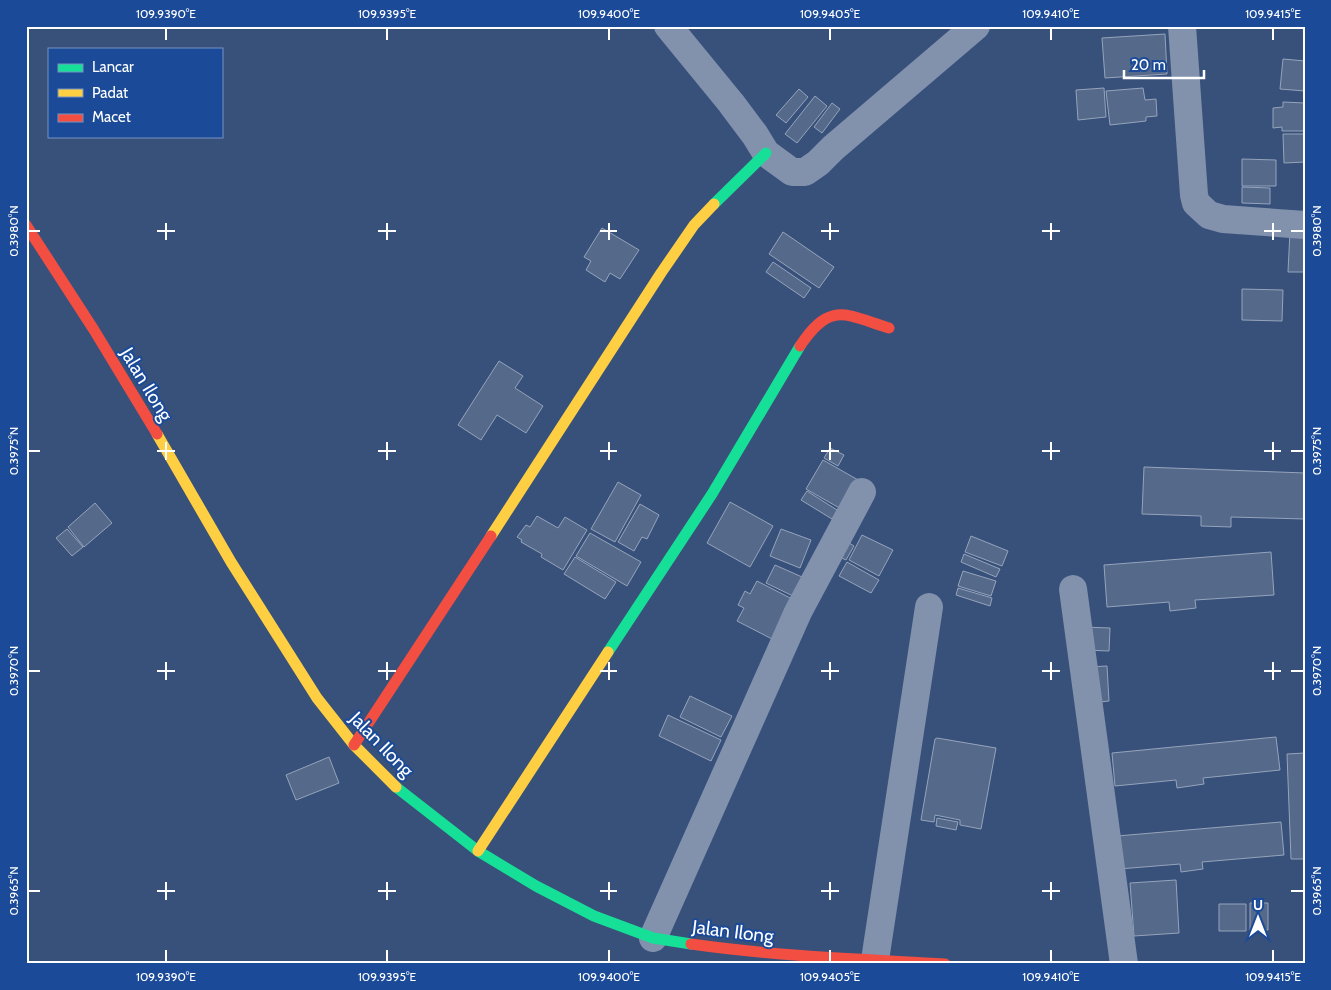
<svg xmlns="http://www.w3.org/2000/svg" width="1331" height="990" viewBox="0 0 1331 990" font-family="Cabin,sans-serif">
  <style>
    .building { fill: #55698a; stroke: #96a4bb }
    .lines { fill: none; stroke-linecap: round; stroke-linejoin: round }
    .street { stroke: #8292ad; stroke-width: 28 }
    .fast { stroke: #16e098; stroke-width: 11 }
    .slow { stroke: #ffcf43; stroke-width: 11 }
    .jam { stroke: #f24e42; stroke-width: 11 }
    .ticks { fill: none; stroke: #fff; stroke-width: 2 }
    .labels { text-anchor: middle; stroke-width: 4; stroke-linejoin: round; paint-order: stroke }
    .street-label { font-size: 19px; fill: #fff; stroke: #1b4b98 }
    .neatline { fill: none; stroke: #fff; stroke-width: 2 }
    .ticks-label { font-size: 12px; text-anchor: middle; fill: #fff }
  </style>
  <rect width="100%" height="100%" fill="#38517b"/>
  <path class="building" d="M 1165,34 L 1167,74 L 1105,78 L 1102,38 Z
    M 1283,59 L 1305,61 L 1305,91 L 1280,89 Z
    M 1104,88 L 1106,117 L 1078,120 L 1076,90 Z
    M 1143,88 L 1145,100 L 1156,99 L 1157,116 L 1146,117 L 1146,121 L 1110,125 L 1106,91 Z
    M 799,89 L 808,97 L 786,123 L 776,115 Z
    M 815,96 L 827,106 L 797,143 L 785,134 Z
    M 1283,102 L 1305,103 L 1305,131 L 1282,131 L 1282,127 L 1273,128 L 1273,108 L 1283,107 Z
    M 832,103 L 840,109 L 822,133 L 814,127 Z
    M 1283,134 L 1305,134 L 1305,162 L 1284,163 Z
    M 1242,159 L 1276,160 L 1276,186 L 1242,186 Z
    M 1242,187 L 1270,188 L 1270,204 L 1242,203 Z
    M 602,228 L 639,250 L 620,279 L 610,273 L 605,282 L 586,270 L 591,261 L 584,257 Z
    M 1290,231 L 1305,232 L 1305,272 L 1288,272 Z
    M 783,232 L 834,267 L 819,288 L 769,254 Z
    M 773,262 L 811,288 L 804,298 L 766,272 Z
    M 1242,289 L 1283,290 L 1282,321 L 1242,320 Z
    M 499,361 L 523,376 L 515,388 L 543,406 L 526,433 L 497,415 L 481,440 L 458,425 Z
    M 830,448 L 844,455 L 838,466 L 824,458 Z
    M 823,460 L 860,481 L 843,510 L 806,489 Z
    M 1144,467 L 1305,473 L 1305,519 L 1231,517 L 1231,527 L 1201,526 L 1201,516 L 1142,514 Z
    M 618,482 L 641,495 L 615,542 L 591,529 Z
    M 807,491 L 837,510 L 832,519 L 801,500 Z
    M 730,502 L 773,526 L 750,567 L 707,543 Z
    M 95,503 L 112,523 L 84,547 L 68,527 Z
    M 640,504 L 659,515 L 647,539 L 642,537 L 634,551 L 618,542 Z
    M 537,516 L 558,528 L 565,517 L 587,530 L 563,570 L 541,557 L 542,554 L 521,542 L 522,540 L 517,537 L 526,525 L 530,527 Z
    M 67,529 L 83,547 L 72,556 L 56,538 Z
    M 781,529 L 811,540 L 800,568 L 770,556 Z
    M 590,533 L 641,562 L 627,586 L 576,556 Z
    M 862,535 L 893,550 L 879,576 L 849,560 Z
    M 971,536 L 1008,551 L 1002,566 L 965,552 Z
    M 846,541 L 854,546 L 846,560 L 838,556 Z
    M 1271,552 L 1274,595 L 1195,600 L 1196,608 L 1170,611 L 1169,602 L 1107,607 L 1104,565 Z
    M 964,554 L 1000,569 L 996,577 L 961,562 Z
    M 575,557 L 616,582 L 605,599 L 564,574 Z
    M 847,562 L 879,580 L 871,593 L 839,576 Z
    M 775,565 L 802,577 L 793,596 L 766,583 Z
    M 963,571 L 996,581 L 991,596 L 958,586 Z
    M 757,581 L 794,600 L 774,640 L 737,621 L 744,608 L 738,605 L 745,591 L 750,594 Z
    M 958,588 L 992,598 L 990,606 L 956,595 Z
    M 1083,627 L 1110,628 L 1109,651 L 1083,650 Z
    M 1107,666 L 1109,701 L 1091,703 L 1089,667 Z
    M 690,696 L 732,716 L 721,737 L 680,717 Z
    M 668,715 L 721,740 L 711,761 L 659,736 Z
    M 1276,737 L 1280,770 L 1203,778 L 1204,784 L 1177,788 L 1176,780 L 1115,786 L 1112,753 Z
    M 937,738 L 996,748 L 981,829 L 960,825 L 960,820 L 935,815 L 934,822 L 921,820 L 935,739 Z
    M 1305,753 L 1305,859 L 1291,859 L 1287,754 Z
    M 329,757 L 339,783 L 296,800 L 286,775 Z
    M 937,818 L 958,822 L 956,830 L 936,826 Z
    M 1281,822 L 1284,855 L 1202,862 L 1203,869 L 1181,872 L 1180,864 L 1119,869 L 1117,836 Z
    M 1176,880 L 1179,933 L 1134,936 L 1130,883 Z
    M 1250,903 L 1268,903 L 1268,930 L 1250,930 Z
    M 1219,904 L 1246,904 L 1246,931 L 1219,931 Z"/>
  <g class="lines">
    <path class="street" d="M 668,26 L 731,103 L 755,135 L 766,153 L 792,172 L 805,172 L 818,163 L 833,148 L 976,26
      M 1182,26 L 1194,195 L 1196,203 L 1209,215 L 1223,219 L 1305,225
      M 1073,589 L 1124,964
      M 653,938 L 798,612 L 862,492
      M 875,960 L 929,607"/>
    <path class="fast" d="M 714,204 L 766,153
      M 608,652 L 712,494 L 800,346
      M 396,787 L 478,851 L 536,886 L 594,916 L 653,938 L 691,944"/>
    <path class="slow" d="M 157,434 L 231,562 L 317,698 L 354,745 L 396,787
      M 491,536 L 661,273 L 694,225 L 714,204
      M 478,851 L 608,652"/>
    <path class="jam" d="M 26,225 L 94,330 L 157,434
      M 800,346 C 830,301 844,314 889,328
      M 354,745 L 491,536
      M 691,944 C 775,956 860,959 945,964"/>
  </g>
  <path class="ticks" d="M 166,28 L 166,40M 387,28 L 387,40M 609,28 L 609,40M 830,28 L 830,40M 1051,28 L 1051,40M 1273,28 L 1273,40M 166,223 L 166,240M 387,223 L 387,240M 609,223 L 609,240M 830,223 L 830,240M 1051,223 L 1051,240M 1273,223 L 1273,240M 28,231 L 40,231M 157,231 L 175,231M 378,231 L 396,231M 600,231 L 617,231M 821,231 L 839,231M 1042,231 L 1060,231M 1264,231 L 1281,231M 1291,231 L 1304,231M 166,442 L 166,460M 387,442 L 387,460M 609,442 L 609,460M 830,442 L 830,460M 1051,442 L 1051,460M 1273,442 L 1273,460M 28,451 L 40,451M 157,451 L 175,451M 378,451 L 396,451M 600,451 L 617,451M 821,451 L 839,451M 1042,451 L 1060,451M 1264,451 L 1281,451M 1291,451 L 1304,451M 166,662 L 166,680M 387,662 L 387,680M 609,662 L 609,680M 830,662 L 830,680M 1051,662 L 1051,680M 1273,662 L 1273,680M 28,671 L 40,671M 157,671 L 175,671M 378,671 L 396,671M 600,671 L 617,671M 821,671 L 839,671M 1042,671 L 1060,671M 1264,671 L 1281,671M 1291,671 L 1304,671M 166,882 L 166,900M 387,882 L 387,900M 609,882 L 609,900M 830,882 L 830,900M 1051,882 L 1051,900M 28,891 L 40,891M 157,891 L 175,891M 378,891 L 396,891M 600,891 L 617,891M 821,891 L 839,891M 1042,891 L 1060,891M 1291,891 L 1304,891M 166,950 L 166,962M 387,950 L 387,962M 609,950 L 609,962M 830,950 L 830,962M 1051,950 L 1051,962M 1273,950 L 1273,962"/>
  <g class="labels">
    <g class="street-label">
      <text transform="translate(147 384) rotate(59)" y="7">Jalan Ilong</text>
      <text transform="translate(382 744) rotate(46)" y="7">Jalan Ilong</text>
      <text transform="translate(733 931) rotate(7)" y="7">Jalan Ilong</text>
    </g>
  </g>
  <rect width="1331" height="990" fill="none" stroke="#1b4b98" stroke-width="55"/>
  <rect x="48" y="48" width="175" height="90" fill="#1b4b98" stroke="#7693c1"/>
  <rect x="58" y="64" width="25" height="8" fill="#16e098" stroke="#7693c1"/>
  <text x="92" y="72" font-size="15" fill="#ffffff">Lancar</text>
  <rect x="58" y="89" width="25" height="8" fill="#ffcf43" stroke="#7693c1"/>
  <text x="92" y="98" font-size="15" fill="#ffffff">Padat</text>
  <rect x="58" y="114" width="25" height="8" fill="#f24e42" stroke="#7693c1"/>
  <text x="92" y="122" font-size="15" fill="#ffffff">Macet</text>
  <g transform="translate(1258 918)" stroke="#1b4b98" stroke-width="4" paint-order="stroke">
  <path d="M0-4L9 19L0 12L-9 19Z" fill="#ffffff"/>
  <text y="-8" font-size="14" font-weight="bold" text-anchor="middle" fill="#ffffff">U</text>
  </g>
  <path d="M1124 70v8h80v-8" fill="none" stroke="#ffffff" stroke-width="2.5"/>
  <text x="1131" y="70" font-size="15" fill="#ffffff" stroke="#1b4b98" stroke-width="4" paint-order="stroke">20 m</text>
  <rect x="28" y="28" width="1276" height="934" class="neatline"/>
  <g class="ticks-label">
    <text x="166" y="18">109.9390°E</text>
    <text x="387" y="18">109.9395°E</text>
    <text x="609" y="18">109.9400°E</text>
    <text x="830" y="18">109.9405°E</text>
    <text x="1051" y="18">109.9410°E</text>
    <text x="1273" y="18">109.9415°E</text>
    <text transform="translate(14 231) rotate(-90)" y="4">0.3980°N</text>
    <text transform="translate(1317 231) rotate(-90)" y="4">0.3980°N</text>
    <text transform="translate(14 451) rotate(-90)" y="4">0.3975°N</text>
    <text transform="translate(1317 451) rotate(-90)" y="4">0.3975°N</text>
    <text transform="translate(14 671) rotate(-90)" y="4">0.3970°N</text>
    <text transform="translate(1317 671) rotate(-90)" y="4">0.3970°N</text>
    <text transform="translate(14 891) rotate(-90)" y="4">0.3965°N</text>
    <text transform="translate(1317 891) rotate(-90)" y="4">0.3965°N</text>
    <text x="166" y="981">109.9390°E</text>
    <text x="387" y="981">109.9395°E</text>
    <text x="609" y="981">109.9400°E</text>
    <text x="830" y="981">109.9405°E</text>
    <text x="1051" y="981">109.9410°E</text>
    <text x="1273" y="981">109.9415°E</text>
  </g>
</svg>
